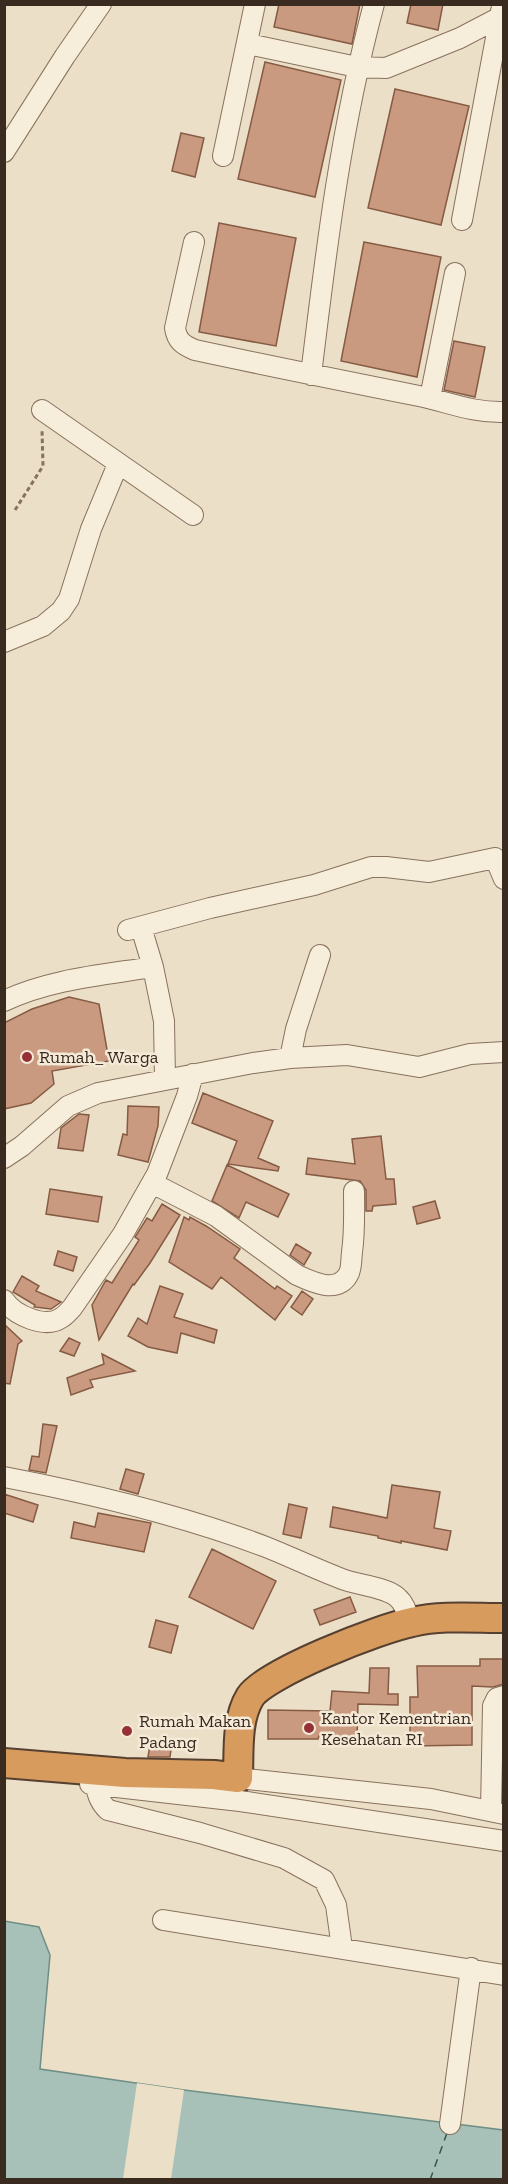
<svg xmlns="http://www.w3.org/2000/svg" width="508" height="2184" viewBox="0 0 508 2184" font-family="'Zilla Slab',serif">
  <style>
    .water { fill: #a8c1b8; stroke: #6f8f85; stroke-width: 1.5 }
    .pier { fill: #ecdfc7 }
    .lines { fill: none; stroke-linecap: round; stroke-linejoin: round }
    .ferry { stroke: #305753; stroke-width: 1.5; stroke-dasharray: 8 6; stroke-linecap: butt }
    .building { fill: #c99a7f; stroke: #865b44; stroke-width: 1.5 }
    .minor-casing { stroke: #88725d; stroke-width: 22 }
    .highway-casing { stroke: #564031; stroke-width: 32 }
    .path { stroke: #88725d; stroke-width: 3; stroke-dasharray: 4.5 3; stroke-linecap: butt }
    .minor { stroke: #f7eddb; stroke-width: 20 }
    .highway { stroke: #d79b5d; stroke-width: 28 }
    .poi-dot { fill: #943036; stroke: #f4ead7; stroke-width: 2 }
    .labels { text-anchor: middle; stroke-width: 5; stroke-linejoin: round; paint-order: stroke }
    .poi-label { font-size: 18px; fill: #392b20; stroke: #f4ead7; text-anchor: start }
  </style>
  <rect width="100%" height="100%" fill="#ecdfc7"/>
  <path class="water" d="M 4,1921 L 39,1927 L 50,1955 L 40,2069 L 184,2090 L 503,2130 L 503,2179 L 5,2179 Z"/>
  <path class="pier" d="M 137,2083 L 184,2090 L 171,2179 L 123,2179 Z"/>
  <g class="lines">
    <path class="ferry" d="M 430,2180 L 447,2133"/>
  </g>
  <path class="building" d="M 279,4 L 360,4 L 352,44 L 274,27 Z
    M 411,4 L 443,4 L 438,30 L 407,23 Z
    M 265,62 L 341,80 L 315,197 L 238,179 Z
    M 395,89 L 469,106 L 441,225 L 368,208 Z
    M 181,133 L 204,138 L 195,177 L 172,171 Z
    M 219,223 L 296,238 L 276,346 L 199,332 Z
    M 364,242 L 441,257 L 417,377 L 341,361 Z
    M 454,341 L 485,347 L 475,397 L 444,390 Z
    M 69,997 L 99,1004 L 109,1061 L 52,1071 L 54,1084 L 31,1103 L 4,1109 L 4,1023 L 32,1009 Z
    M 203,1093 L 273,1121 L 258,1158 L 279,1167 L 278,1171 L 228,1164 L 237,1141 L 192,1123 Z
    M 128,1106 L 159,1107 L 158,1126 L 148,1162 L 118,1155 L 123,1134 L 127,1135 Z
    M 79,1114 L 89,1115 L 83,1151 L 58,1148 L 61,1128 Z
    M 381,1136 L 386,1179 L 394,1179 L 396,1204 L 373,1206 L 372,1211 L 366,1211 L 366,1190 L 360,1181 L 306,1174 L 308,1158 L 355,1164 L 352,1139 Z
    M 227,1165 L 289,1194 L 278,1217 L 246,1202 L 239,1218 L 212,1201 Z
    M 50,1189 L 102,1197 L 98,1222 L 46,1214 Z
    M 435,1201 L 440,1218 L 417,1224 L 413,1207 Z
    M 162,1204 L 180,1215 L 150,1263 L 134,1285 L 133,1284 L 99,1340 L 92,1305 L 106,1280 L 112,1283 L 139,1240 L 135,1237 L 147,1218 L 152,1221 Z
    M 184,1217 L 189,1220 L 190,1217 L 206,1226 L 240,1249 L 234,1258 L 275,1289 L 277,1286 L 292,1296 L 275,1320 L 221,1277 L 212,1289 L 169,1262 Z
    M 296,1244 L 311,1253 L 304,1265 L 290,1255 Z
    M 58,1251 L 77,1257 L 73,1271 L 54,1265 Z
    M 22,1276 L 39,1286 L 36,1291 L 61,1302 L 51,1309 L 34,1307 L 35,1305 L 13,1292 Z
    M 160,1286 L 183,1294 L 174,1317 L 217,1330 L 214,1343 L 181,1333 L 177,1353 L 148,1347 L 128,1336 L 138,1318 L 147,1324 Z
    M 302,1291 L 313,1299 L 302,1315 L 291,1307 Z
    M 4,1324 L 22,1341 L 18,1344 L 10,1384 L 4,1383 Z
    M 69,1338 L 80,1343 L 74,1356 L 60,1351 Z
    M 102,1354 L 135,1371 L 90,1380 L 93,1387 L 71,1395 L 67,1378 L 104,1364 Z
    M 43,1424 L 57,1426 L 46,1473 L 29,1470 L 32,1456 L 39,1457 Z
    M 126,1469 L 144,1474 L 138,1494 L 120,1489 Z
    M 392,1485 L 440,1492 L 434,1528 L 451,1531 L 447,1550 L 401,1541 L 401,1543 L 378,1538 L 378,1536 L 330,1527 L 333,1507 L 387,1518 Z
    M 4,1494 L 38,1505 L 33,1522 L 4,1513 Z
    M 289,1504 L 307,1508 L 301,1538 L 283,1534 Z
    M 98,1513 L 151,1523 L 144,1552 L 71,1538 L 74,1522 L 95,1527 Z
    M 212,1549 L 276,1581 L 253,1629 L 189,1597 Z
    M 350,1597 L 356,1612 L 320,1625 L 314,1610 Z
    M 156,1620 L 178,1626 L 171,1653 L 149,1647 Z
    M 480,1659 L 504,1659 L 504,1684 L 493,1687 L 472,1686 L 472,1745 L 410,1746 L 410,1697 L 418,1697 L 417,1666 L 480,1666 Z
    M 370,1668 L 389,1668 L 388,1694 L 398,1694 L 398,1705 L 358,1704 L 357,1738 L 319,1736 L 318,1739 L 268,1739 L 268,1710 L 330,1711 L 332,1691 L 369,1693 Z
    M 151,1739 L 172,1742 L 170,1757 L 148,1757 Z"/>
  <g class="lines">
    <g class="minor-casing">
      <path id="minor" d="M 248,44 L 357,67 L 386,68 L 460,38 L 504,15
        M 4,152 L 65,56 L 101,4
        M 223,156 L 255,4
        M 462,220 L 501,11
        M 194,242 L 175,328 C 177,341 183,345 195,350 C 269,366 344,381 419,396 C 448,402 473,413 504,412
        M 311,375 C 326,250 341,126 374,4
        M 430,398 L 455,273
        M 42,410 L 193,515
        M 4,642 L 43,626 L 61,611 L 69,599 L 91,529 L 118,464
        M 141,927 L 153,967 L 164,1021 L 165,1080
        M 128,930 L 210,908 L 314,885 L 371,867 L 386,867 L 429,872 L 495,858 L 504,879
        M 4,1001 C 50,979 103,975 153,967
        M 290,1058 L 296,1029 L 320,955
        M 4,1158 L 22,1146 L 68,1106 L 98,1093 L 253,1063 L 290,1058 L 347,1055 L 419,1067 L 470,1054 L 504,1052
        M 152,1183 L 216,1216 L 297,1275 C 312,1282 337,1294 348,1275 C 352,1269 351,1259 352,1252 C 355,1231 354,1211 354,1191
        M 4,1300 C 14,1315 45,1329 61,1318 C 65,1316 69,1311 72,1308 L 123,1234 L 157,1174 L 187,1096 L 193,1074
        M 4,1477 C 93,1494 182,1515 266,1547 C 291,1557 316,1569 342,1579 C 357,1585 387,1587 398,1598 C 405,1604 407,1614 410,1622
        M 96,1774 C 95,1788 97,1800 108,1810 L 200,1833 L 284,1858 L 324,1880 L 336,1905 L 342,1948
        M 238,1778 L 431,1799 L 504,1814
        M 90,1784 L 240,1801 L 504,1841
        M 491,1810 L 493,1706 L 497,1698 L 504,1696
        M 163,1920 L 504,1975
        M 450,2124 L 471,1968"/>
    </g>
    <g class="highway-casing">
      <path id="highway" d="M 4,1763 L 125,1773 L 214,1775 L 238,1778 C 239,1752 236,1720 250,1697 C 265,1673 381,1628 412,1622 C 442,1615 473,1618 504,1618"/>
    </g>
    <path class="path" d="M 15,510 L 43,466 L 42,430"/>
    <use href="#minor" class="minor"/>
    <use href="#highway" class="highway"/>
  </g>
  <g class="poi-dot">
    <circle cx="27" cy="1057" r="6"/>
    <circle cx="309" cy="1728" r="6"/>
    <circle cx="127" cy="1731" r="6"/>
  </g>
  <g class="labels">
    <g class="poi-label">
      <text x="39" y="1063">Rumah_ Warga</text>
      <text x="321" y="1724">Kantor Kementrian<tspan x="321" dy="21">Kesehatan RI</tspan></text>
      <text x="139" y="1727">Rumah Makan<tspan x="139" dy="21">Padang</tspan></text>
    </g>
  </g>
  <rect width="508" height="2184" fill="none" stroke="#392b20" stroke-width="12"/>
</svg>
